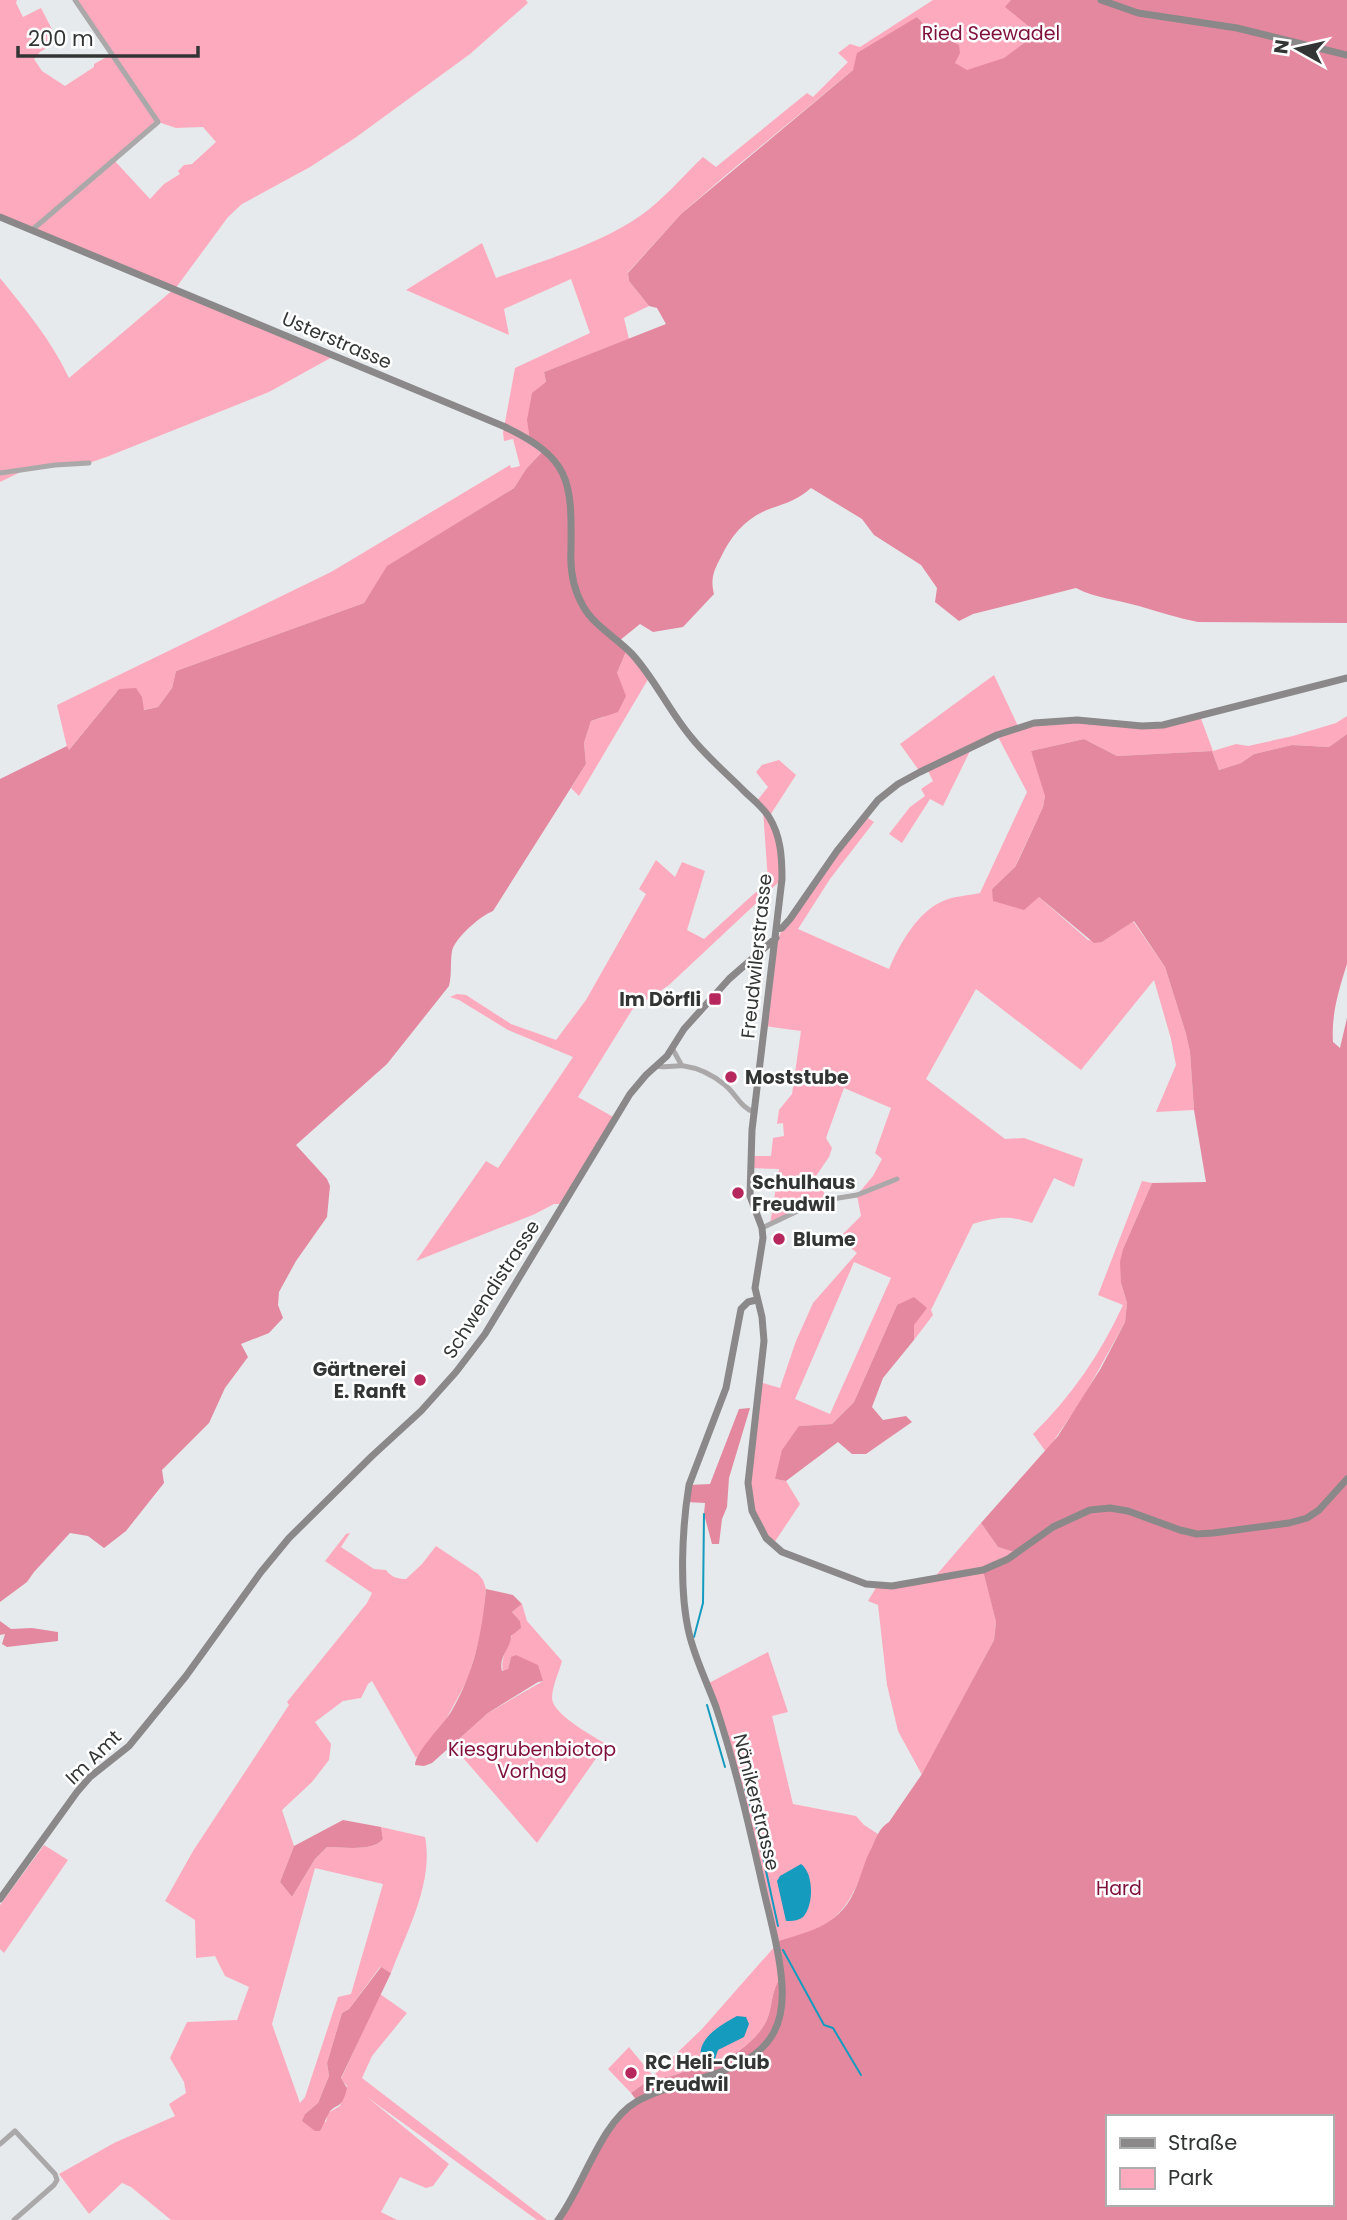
<svg xmlns="http://www.w3.org/2000/svg" width="1347" height="2220" viewBox="0 0 1347 2220" font-family="Poppins,sans-serif">
  <style>
    .green { fill: #feaabe; fill-rule: evenodd }
    .forest { fill: #e4889f; fill-rule: evenodd }
    .water { fill: #159bbe }
    .lines { fill: none; stroke-linecap: round; stroke-linejoin: round }
    .stream { stroke: #159bbe; stroke-width: 2 }
    .street { stroke: #aaa8a8; stroke-width: 5 }
    .secondary { stroke: #8b8889; stroke-width: 7 }
    .poi-dot { fill: #b5275d; stroke: #fff; stroke-width: 2.5 }
    .labels { text-anchor: middle; stroke-width: 5; stroke-linejoin: round; paint-order: stroke }
    .park-label { font-size: 19px; fill: #7e103c; stroke: #fff }
    .street-label { font-size: 19px; fill: #333535; stroke: #fff }
    .poi-label { font-size: 19px; font-weight: bold; fill: #333535; stroke: #fff; text-anchor: start }
  </style>
  <rect width="100%" height="100%" fill="#e6eaec"/>
  <path class="green" d="M 0,0 L 17,0 L 16,3 L 23,17 L 41,8 L 58,41 L 40,52 L 34,59 L 42,71 L 65,86 L 94,67 L 94,64 L 110,55 L 75,0 L 526,0 L 528,3 L 470,54 L 355,138 L 310,167 L 242,204 L 228,217 L 175,289 L 334,356 L 269,392 L 109,456 L 89,463 L 29,468 L 0,482 L 0,278 C 26,310 51,340 69,378 L 174,289 L 0,217 ZM 158,122 L 176,128 L 203,127 L 216,142 L 192,164 L 184,165 L 178,171 L 180,174 L 164,184 L 150,199 L 113,159 Z
    M 933,0 L 1029,0 L 1037,33 L 1005,58 L 965,74 L 955,63 L 943,37 L 930,30 L 917,17 L 726,175 L 681,214 L 633,267 L 628,272 L 629,281 L 649,306 L 624,318 L 629,339 L 544,372 L 546,382 L 544,450 L 526,469 L 514,488 L 388,566 L 364,603 L 176,671 L 172,688 L 158,707 L 143,710 L 142,697 L 119,689 L 68,751 L 57,705 L 331,572 L 510,465 L 511,468 L 520,466 L 513,439 L 504,441 L 503,433 L 515,368 L 590,333 L 571,279 L 504,309 L 509,335 L 406,290 L 482,243 L 496,278 C 542,261 600,244 640,216 C 663,200 683,176 703,157 L 716,167 L 807,93 L 813,97 L 848,62 L 838,53 L 850,44 L 860,47 Z
    M 627,649 L 650,676 L 579,796 L 571,788 L 586,764 L 584,743 L 591,721 L 604,717 L 617,673 Z
    M 994,675 L 1018,726 L 1048,721 L 1142,726 L 1200,716 L 1213,751 L 1236,744 L 1248,746 L 1293,736 L 1336,723 L 1347,716 L 1347,734 L 1329,747 L 1292,745 L 1254,754 L 1241,763 L 1219,770 L 1212,751 L 1117,756 L 1084,739 L 1031,751 L 1044,787 L 1045,796 L 1043,807 L 1015,867 L 992,889 L 1039,897 L 1088,940 L 1102,942 L 1133,921 L 1165,967 L 1186,1034 L 1190,1052 L 1194,1110 L 1156,1112 L 1176,1065 L 1171,1039 L 1154,980 L 1081,1070 L 976,989 L 926,1079 L 1005,1139 L 1024,1138 L 1083,1159 L 1074,1187 L 1054,1178 L 1032,1223 C 1007,1215 997,1217 973,1224 L 931,1310 L 933,1315 L 914,1340 L 914,1325 L 897,1305 L 854,1402 L 832,1424 L 799,1426 L 775,1479 L 786,1481 L 800,1504 L 772,1546 L 749,1499 L 759,1382 L 780,1388 L 796,1341 L 813,1303 L 857,1253 L 839,1238 L 861,1216 L 857,1195 L 873,1176 L 882,1159 L 875,1153 L 891,1108 L 844,1088 L 826,1138 L 832,1148 L 829,1157 L 816,1176 L 820,1179 L 826,1200 L 770,1224 L 779,1169 L 751,1168 L 751,1156 L 771,1156 L 773,1138 L 784,1136 L 783,1123 L 777,1124 L 779,1110 L 792,1094 L 801,1031 L 764,1026 L 777,940 L 785,924 L 865,816 L 874,822 L 830,879 L 798,929 L 889,969 C 899,945 917,913 941,902 C 952,896 967,896 980,893 L 1027,792 L 997,735 L 972,747 L 943,806 L 930,799 L 902,843 L 889,834 L 910,807 L 925,796 L 921,789 L 933,781 L 927,769 L 920,772 L 900,744 ZM 854,1262 L 891,1278 L 830,1414 L 795,1399 Z
    M 779,760 L 796,775 L 769,817 L 775,829 L 782,879 L 669,985 L 632,1010 L 578,1097 L 615,1118 L 564,1204 L 554,1204 L 535,1214 L 416,1261 L 486,1161 L 498,1168 L 573,1057 L 508,1030 L 459,1000 L 450,997 L 457,994 L 466,995 L 511,1024 L 556,1040 L 586,1000 L 646,894 L 639,889 L 656,860 L 675,877 L 682,862 L 705,871 L 687,930 L 704,939 L 768,881 L 763,810 L 756,802 L 768,787 L 756,772 L 762,765 Z
    M 1142,1181 L 1152,1183 L 1123,1249 L 1121,1283 L 1127,1303 L 1125,1322 L 1083,1398 L 1046,1452 L 1033,1434 C 1071,1397 1101,1353 1123,1305 L 1098,1295 Z
    M 981,1523 L 998,1547 L 1017,1553 L 984,1571 L 996,1622 L 994,1640 L 922,1775 L 898,1731 L 887,1685 L 878,1605 L 868,1601 L 877,1586 L 933,1579 Z
    M 350,1533 L 341,1547 L 374,1569 L 386,1570 C 391,1577 398,1579 406,1579 L 422,1564 L 436,1546 L 478,1574 L 483,1580 L 486,1589 L 484,1610 L 481,1633 L 468,1679 L 445,1721 L 416,1758 L 372,1681 L 368,1684 L 361,1698 L 343,1701 L 315,1722 L 331,1744 L 329,1760 L 312,1782 L 282,1810 L 294,1846 L 280,1882 L 292,1897 L 315,1859 L 327,1847 C 343,1847 373,1852 383,1839 L 381,1827 L 425,1837 C 434,1882 407,1931 391,1973 L 380,1967 L 349,2009 L 342,2013 L 327,2063 L 329,2076 L 318,2103 L 305,2114 L 326,2122 L 328,2113 L 340,2106 L 347,2086 L 341,2079 L 380,1994 L 407,2013 L 372,2056 L 362,2078 L 547,2220 L 537,2220 L 367,2097 L 449,2164 L 433,2186 L 426,2188 L 400,2177 L 381,2212 L 397,2220 L 171,2220 L 131,2187 L 122,2183 L 89,2214 L 59,2174 L 114,2143 L 175,2116 L 169,2104 L 186,2093 L 184,2082 L 170,2058 L 187,2022 L 237,2020 L 249,1987 L 225,1976 L 215,1956 L 196,1958 L 195,1920 L 165,1901 L 193,1851 L 289,1705 L 287,1702 L 367,1603 L 372,1593 L 325,1561 L 346,1534 ZM 315,1868 L 383,1884 L 351,1994 L 338,1997 L 305,2097 L 300,2103 L 272,2024 Z
    M 522,1604 L 527,1621 L 562,1661 C 559,1672 552,1687 552,1698 C 552,1714 593,1736 606,1744 L 537,1843 L 452,1745 L 488,1713 L 543,1681 L 511,1657 L 508,1669 L 503,1671 C 499,1659 513,1632 520,1621 L 512,1612 Z
    M 768,1652 L 788,1712 L 772,1716 L 793,1804 L 856,1816 L 864,1825 L 878,1834 C 861,1868 856,1911 817,1929 C 805,1935 789,1938 775,1942 L 743,1802 L 707,1684 Z
    M 44,1845 L 68,1860 L 4,1953 L 0,1949 L 0,1905 Z
    M 776,1945 L 781,1977 C 769,1993 774,2011 763,2027 C 753,2042 733,2058 715,2063 C 710,2065 704,2064 699,2065 C 683,2071 671,2080 653,2077 L 631,2093 L 608,2069 L 629,2047 L 653,2076 L 702,2029 Z"/>
  <path class="forest" d="M 1011,0 L 1347,0 L 1347,623 L 1198,622 C 1178,618 1159,612 1139,606 C 1118,600 1095,598 1076,588 L 973,614 L 959,621 L 935,602 L 937,588 L 921,565 L 874,535 L 862,519 L 811,488 C 799,499 787,503 772,508 C 747,517 732,534 721,557 C 714,570 710,579 714,594 L 683,627 L 653,632 L 640,624 L 619,641 L 627,649 L 617,673 L 626,696 L 618,712 L 591,721 L 584,743 L 586,764 L 493,911 C 480,916 455,938 452,951 C 450,963 452,975 449,986 L 387,1064 L 296,1145 L 327,1179 L 330,1186 L 327,1217 L 296,1261 L 279,1292 L 278,1305 L 283,1318 L 269,1333 L 241,1344 L 248,1357 L 225,1388 L 209,1423 L 162,1470 L 164,1483 L 126,1531 L 104,1548 L 88,1536 L 70,1533 L 34,1572 L 27,1582 L 0,1602 L 0,779 L 67,746 L 69,750 L 119,689 L 136,688 L 142,697 L 144,710 L 158,707 L 172,688 L 176,671 L 364,603 L 387,566 L 514,488 L 526,469 L 544,450 L 530,440 L 527,420 L 532,393 L 546,382 L 544,372 L 666,324 L 657,308 L 649,306 L 629,281 L 628,273 L 681,214 L 853,70 L 857,53 L 917,17 L 930,30 L 959,45 L 960,53 L 955,63 L 967,70 L 1004,58 L 1037,33 L 1005,7 Z
    M 1347,734 L 1347,964 C 1339,989 1331,1015 1333,1042 L 1340,1048 L 1347,1018 L 1347,2220 L 558,2220 L 604,2137 L 637,2101 L 631,2093 L 653,2077 C 671,2080 683,2071 699,2065 C 704,2064 710,2065 715,2063 C 733,2058 753,2042 763,2027 C 774,2011 769,1993 781,1977 L 775,1942 C 812,1931 842,1925 857,1885 C 862,1873 865,1860 871,1849 C 876,1838 879,1828 889,1822 L 922,1774 L 994,1640 L 996,1622 L 983,1570 L 1017,1553 L 998,1547 L 981,1523 L 1058,1436 L 1101,1368 L 1125,1322 L 1127,1303 L 1121,1283 L 1120,1262 L 1123,1249 L 1152,1183 L 1206,1182 L 1194,1110 L 1190,1052 L 1186,1034 L 1165,967 L 1134,921 L 1102,942 L 1094,943 L 1039,897 L 1024,910 L 993,901 L 992,889 L 1015,867 L 1019,859 L 1043,807 L 1045,796 L 1031,751 L 1084,739 L 1117,756 L 1212,751 L 1219,770 L 1241,763 L 1254,754 L 1292,745 L 1329,747 ZM 1107,2117 L 1331,2117 L 1331,2204 L 1107,2204 Z
    M 914,1297 L 927,1308 L 914,1325 L 914,1340 L 883,1378 L 872,1407 L 883,1420 L 906,1416 L 912,1422 L 866,1454 L 852,1454 L 838,1442 L 786,1481 L 775,1479 L 782,1450 L 799,1426 L 832,1424 L 854,1402 L 897,1305 Z
    M 750,1408 L 729,1478 L 727,1507 L 722,1519 L 719,1544 L 712,1544 L 704,1514 L 705,1503 L 686,1502 L 689,1485 L 710,1484 L 739,1409 Z
    M 486,1589 L 513,1595 L 522,1604 L 512,1612 L 520,1621 L 521,1628 L 511,1636 C 511,1648 498,1657 502,1671 L 508,1669 L 511,1657 L 516,1655 L 538,1665 L 543,1681 L 538,1682 L 488,1713 L 432,1763 L 424,1766 L 415,1765 C 416,1751 442,1726 451,1712 C 474,1674 482,1633 486,1589 Z
    M 0,1621 L 11,1629 L 32,1628 L 58,1632 L 58,1641 L 7,1647 L 2,1644 L 5,1634 L 0,1635 Z
    M 343,1820 L 381,1827 L 383,1839 C 373,1852 343,1847 327,1847 L 315,1859 L 292,1897 L 280,1882 L 294,1846 Z
    M 381,1967 L 391,1973 L 341,2078 L 347,2088 C 342,2112 334,2102 328,2115 C 325,2120 323,2126 320,2131 L 315,2131 L 302,2121 L 305,2114 L 318,2103 L 329,2076 L 327,2063 L 342,2013 L 349,2009 Z"/>
  <path class="water" d="M 801,1864 C 814,1873 814,1906 803,1917 C 798,1921 792,1921 786,1921 L 777,1881 L 780,1876 Z
    M 737,2016 L 746,2017 L 749,2024 L 744,2037 L 718,2050 L 715,2059 L 706,2061 L 701,2058 C 697,2038 721,2025 737,2016 Z"/>
  <g class="lines">
    <path class="stream" d="M 694,1637 L 703,1603 L 704,1514
      M 707,1705 L 725,1767
      M 745,1789 L 756,1825 L 778,1926
      M 783,1950 L 824,2025 L 833,2028 L 861,2075"/>
    <path class="street" d="M 32,230 L 158,122 L 75,0
      M 0,473 L 55,465 L 89,463
      M 672,1048 L 682,1066
      M 656,1066 C 666,1068 676,1065 684,1066 C 699,1068 714,1076 725,1085 C 736,1094 741,1108 754,1112
      M 762,1228 L 806,1207 L 826,1200 L 857,1195 L 897,1179
      M 0,2144 L 15,2131 L 55,2174 L 57,2180 L 54,2185 L 14,2220"/>
    <path class="secondary" d="M 1101,0 L 1138,13 L 1237,28 L 1347,55
      M 0,217 L 503,426 C 570,458 572,479 571,549 C 570,568 573,589 583,606 C 594,626 617,638 632,654 C 655,679 669,711 691,737 C 706,756 726,773 743,790 C 752,799 763,807 769,817 C 781,836 782,858 782,879 L 752,1130 L 750,1196 L 762,1228 L 763,1238 L 755,1288 L 762,1317 L 764,1341 L 748,1483 L 752,1511 L 766,1538 L 782,1552 L 866,1584 L 892,1586 L 983,1570 L 1008,1559 L 1053,1527 L 1090,1510 L 1110,1508 L 1128,1511 L 1180,1530 L 1197,1534 L 1213,1533 L 1289,1523 L 1307,1518 L 1319,1510 L 1347,1479
      M 777,929 L 782,928 L 790,919 L 837,851 L 878,800 L 898,784 L 920,772 L 997,735 L 1034,723 L 1077,720 L 1142,726 L 1163,725 L 1347,678
      M 0,1899 L 77,1792 L 90,1777 L 129,1746 L 186,1676 L 261,1572 L 289,1538 L 372,1456 L 421,1411 L 456,1372 L 485,1334 L 630,1094 L 646,1075 L 667,1056 L 684,1029 L 729,979 L 776,938
      M 558,2220 C 583,2187 601,2122 636,2102 C 677,2078 750,2078 774,2032 C 782,2017 783,2001 782,1985 C 780,1954 771,1922 764,1892 C 750,1830 736,1767 716,1707 C 707,1682 695,1659 689,1633 C 679,1591 682,1528 689,1485 L 726,1388 L 741,1309 L 748,1302 L 756,1300"/>
  </g>
  <g class="poi-dot">
    <rect x="708" y="992" width="14" height="14" rx="3.5"/>
    <circle cx="731" cy="1077" r="7"/>
    <circle cx="738" cy="1193" r="7"/>
    <circle cx="779" cy="1239" r="7"/>
    <circle cx="420" cy="1380" r="7"/>
    <circle cx="631" cy="2073" r="7"/>
  </g>
  <g class="labels">
    <g class="park-label">
      <text x="991" y="40">Ried Seewadel</text>
      <text x="532" y="1756">Kiesgrubenbiotop<tspan x="532" dy="22">Vorhag</tspan></text>
      <text x="1119" y="1895">Hard</text>
    </g>
    <g class="street-label">
      <text transform="translate(337 340) rotate(23)" y="7">Usterstrasse</text>
      <text transform="translate(756 956) rotate(-84)" y="7">Freudwilerstrasse</text>
      <text transform="translate(491 1289) rotate(-57)" y="7">Schwendistrasse</text>
      <text transform="translate(93 1757) rotate(-44)" y="7">Im Amt</text>
      <text transform="translate(757 1802) rotate(76)" y="7">Nänikerstrasse</text>
    </g>
    <g class="poi-label">
      <text x="701" y="1006" text-anchor="end">Im Dörfli</text>
      <text x="745" y="1084">Moststube</text>
      <text x="752" y="1189">Schulhaus<tspan x="752" dy="22">Freudwil</tspan></text>
      <text x="793" y="1246">Blume</text>
      <text x="406" y="1376" text-anchor="end">Gärtnerei<tspan x="406" dy="22">E. Ranft</tspan></text>
      <text x="645" y="2069">RC Heli-Club<tspan x="645" dy="22">Freudwil</tspan></text>
    </g>
  </g>
  <rect x="1106" y="2115" width="228" height="91" fill="#ffffff" stroke="#adaeae" stroke-width="2"/>
  <rect x="1120" y="2138" width="35" height="10" fill="#8b8889" stroke="#adaeae" stroke-width="2"/>
  <text x="1168" y="2150" font-size="21" fill="#333535">Straße</text>
  <rect x="1120" y="2168" width="35" height="21" fill="#feaabe" stroke="#adaeae" stroke-width="2"/>
  <text x="1168" y="2185" font-size="21" fill="#333535">Park</text>
  <g transform="translate(1298 49) rotate(278)" stroke="#ffffff" stroke-width="5" paint-order="stroke">
  <path d="M0-5L12 26L0 18L-12 26Z" fill="#333535"/>
  <text y="-10" font-size="19" font-weight="bold" text-anchor="middle" fill="#333535">N</text>
  </g>
  <path d="M18 46v10h180v-10" fill="none" stroke="#333535" stroke-width="3.5"/>
  <text x="28" y="46" font-size="21" fill="#333535" stroke="#ffffff" stroke-width="5" paint-order="stroke">200 m</text>
</svg>
